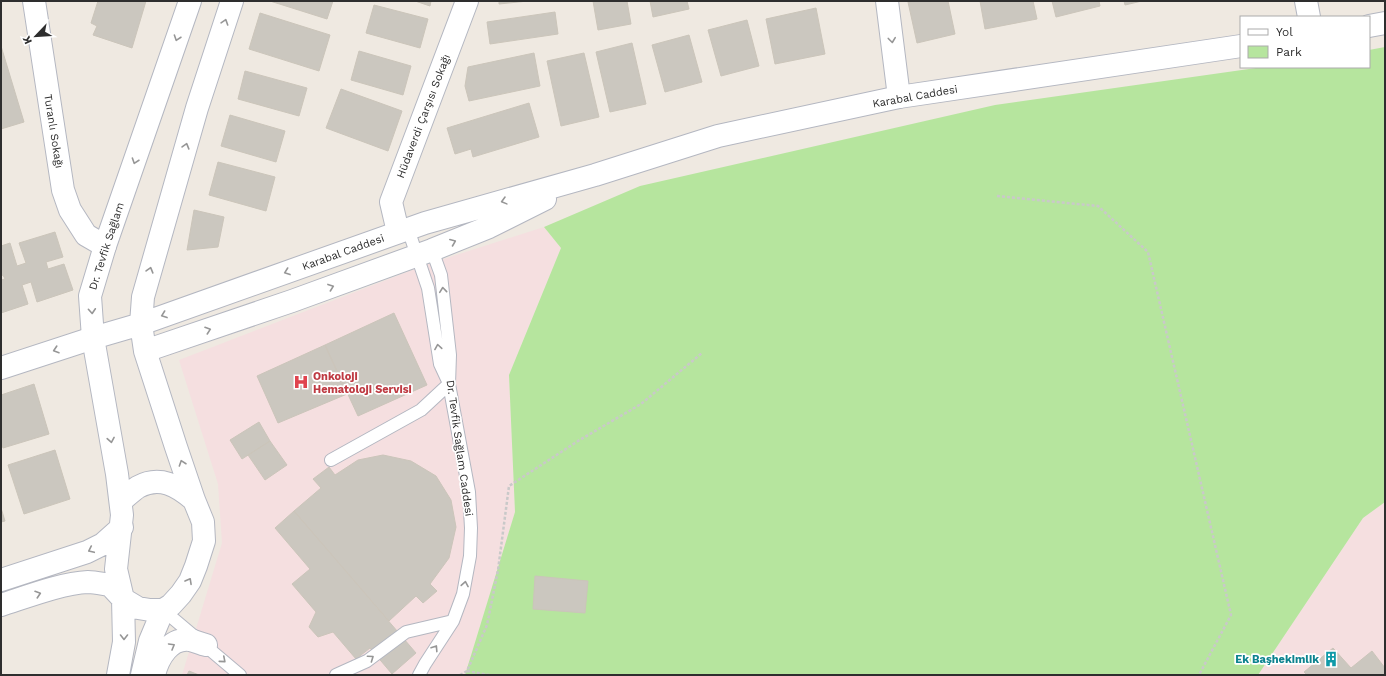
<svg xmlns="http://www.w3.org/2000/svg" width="1386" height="676" viewBox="0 0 1386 676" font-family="'Work Sans',sans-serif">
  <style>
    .medical { fill: #f5dfe0 }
    .green { fill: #b6e59e }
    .building { fill: #cbc7bf; stroke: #cbc5ba }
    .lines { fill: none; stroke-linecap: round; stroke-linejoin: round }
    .lane-casing { stroke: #b4b7c1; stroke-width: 14 }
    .street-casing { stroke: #b4b7c1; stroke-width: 24 }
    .secondary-casing { stroke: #b4b7c1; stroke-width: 24 }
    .path { stroke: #c9c9c9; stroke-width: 2.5; stroke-dasharray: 3 2; stroke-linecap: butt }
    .lane { stroke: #fff; stroke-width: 12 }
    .street { stroke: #fff; stroke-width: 22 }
    .secondary { stroke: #fff; stroke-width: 22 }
    .oneway { stroke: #969696 }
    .labels { text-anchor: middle; stroke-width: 3.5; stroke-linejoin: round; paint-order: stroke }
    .street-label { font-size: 11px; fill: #2e2e2e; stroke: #fff }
    .health-label { font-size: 11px; font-weight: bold; fill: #be3a42; stroke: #fff; text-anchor: start }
    .culture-label { font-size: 11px; font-weight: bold; fill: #0d838f; stroke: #fff; text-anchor: end }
  </style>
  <rect width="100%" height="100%" fill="#efe9e1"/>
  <path class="medical" d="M 544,227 L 561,248 L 509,375 L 515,512 L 465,675 L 182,675 L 222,543 L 218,484 L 179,360 L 428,264 Z
    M 1385,502 L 1385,675 L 1258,675 L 1363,518 Z"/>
  <path class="green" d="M 1385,47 L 1385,502 L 1363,518 L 1258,675 L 465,675 L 515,512 L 509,375 L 561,248 L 544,227 L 640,186 L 995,105 L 1263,67 L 1369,67 L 1369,50 Z"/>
  <path class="building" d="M 98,1 L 146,1 L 132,48 L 93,35 L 97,26 L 91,23 Z
    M 270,1 L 333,1 L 327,19 Z
    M 415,1 L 431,1 L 430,6 Z
    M 499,1 L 528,1 L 499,4 Z
    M 593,1 L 627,1 L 631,24 L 598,30 Z
    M 650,1 L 687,1 L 689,9 L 653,17 Z
    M 914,1 L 948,1 L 955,34 L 917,43 L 908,2 Z
    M 980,1 L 1033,1 L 1037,19 L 985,29 Z
    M 1052,1 L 1099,1 L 1100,6 L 1056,17 Z
    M 1124,1 L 1142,1 L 1125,5 Z
    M 374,5 L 428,19 L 420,48 L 366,33 Z
    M 816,8 L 825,54 L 775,64 L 766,19 Z
    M 555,12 L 558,34 L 490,44 L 487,22 Z
    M 260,13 L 330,35 L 319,71 L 249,49 Z
    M 747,20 L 759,66 L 721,76 L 708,30 Z
    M 689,35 L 702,82 L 665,92 L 652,45 Z
    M 632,43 L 646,104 L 610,112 L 596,52 Z
    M 1,46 L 24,122 L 1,129 Z
    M 359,51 L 411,66 L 403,95 L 351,80 Z
    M 534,53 L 540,86 L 469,101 L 465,86 L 468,67 Z
    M 584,53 L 599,117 L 561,126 L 547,61 Z
    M 245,71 L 307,88 L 299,116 L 238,99 Z
    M 341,89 L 402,111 L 388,151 L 326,128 Z
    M 529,103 L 539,137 L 473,157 L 471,149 L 455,154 L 447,128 Z
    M 230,115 L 285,131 L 276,162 L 221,146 Z
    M 218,162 L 275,177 L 266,211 L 209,195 Z
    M 194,210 L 224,217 L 218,247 L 187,250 Z
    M 55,232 L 63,257 L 46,262 L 48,269 L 64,264 L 73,290 L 37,302 L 31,282 L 22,285 L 28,304 L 1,313 L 1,280 L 5,279 L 3,275 L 1,276 L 1,246 L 10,243 L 17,266 L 26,263 L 19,243 Z
    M 394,313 L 427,385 L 358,416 L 325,345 Z
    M 325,345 L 347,394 L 278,423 L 257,376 Z
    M 34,384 L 49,434 L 3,448 L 1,443 L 1,395 Z
    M 259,422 L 270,441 L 242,459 L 230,440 Z
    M 270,441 L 287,465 L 265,480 L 248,455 Z
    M 55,450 L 70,499 L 24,514 L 8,465 Z
    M 383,455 L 411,461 L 436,476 L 451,500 L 456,527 L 449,558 L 430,584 L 437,591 L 423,603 L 416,596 L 389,621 L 294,511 L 321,488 L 313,479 L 329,467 L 335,475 L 358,460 Z
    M 1,508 L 5,521 L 1,522 Z
    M 294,511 L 416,653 L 392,674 L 370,648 L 356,659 L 333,632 L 318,637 L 309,627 L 316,612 L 292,584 L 310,569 L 275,528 Z
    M 535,576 L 588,581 L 585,613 L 533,609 Z
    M 1333,648 L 1351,668 L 1372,651 L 1385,668 L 1385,675 L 1307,675 L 1304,672 Z
    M 189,671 L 199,675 L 187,675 Z"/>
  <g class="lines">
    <g class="lane-casing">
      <path id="lane" d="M 408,229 L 428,288 L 440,364 L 447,379
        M 331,460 L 421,410 L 449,384
        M 163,610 L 240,675
        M 336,675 L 367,661 L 406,632 L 453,621
        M 419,675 L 425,664 L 453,621 L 463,594 L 470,556 L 471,528 L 469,492 L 449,384 L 450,355 L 441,275 L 432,250"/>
    </g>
    <g class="street-casing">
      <path id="street" d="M 34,1 L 63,190 L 70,210 L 86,235 L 105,246
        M 887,1 L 899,97
        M 1306,1 L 1309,17
        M 398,232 L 391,202 L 467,1
        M 1,368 L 93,338"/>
    </g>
    <g class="secondary-casing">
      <path id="secondary" d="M 1369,26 L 1385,23
        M 93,338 L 141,324 L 425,223 L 595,175 L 718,136 L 899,97 L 1241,46
        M 145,351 L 292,301 L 432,250 L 489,227 L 545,199
        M 121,501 C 127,496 132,491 138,487 C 160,475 178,486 194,500
        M 1,580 L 87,552 L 103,544 L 122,527
        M 1,605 C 26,597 62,583 88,582 C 95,582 103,584 110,585 L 123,599 L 138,608 L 150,610 L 163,610 L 171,605 L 181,594 L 190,581 L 196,566 L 204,541 L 203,522 L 194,500 L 176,447 L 145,351 L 141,324 L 143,297 L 197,108 L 232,1
        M 118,675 L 124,642 L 123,599 L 116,569 L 122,515 L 117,474 L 93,338 L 90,296 L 105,246 L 190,1
        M 142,675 L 150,641 L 163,610
        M 154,675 C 158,658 170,637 190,640 C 195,641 201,644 206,645"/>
    </g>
    <path class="path" d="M 997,196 L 1098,206 L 1148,252 L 1231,615 L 1199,675
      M 467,671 L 489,675
      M 460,675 L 467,671 L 487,625 L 498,570 L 509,486 L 578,441 L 641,404 L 702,353"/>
    <use href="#lane" class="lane"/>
    <use href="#street" class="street"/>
    <use href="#secondary" class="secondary"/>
  </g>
  <defs><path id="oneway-chevron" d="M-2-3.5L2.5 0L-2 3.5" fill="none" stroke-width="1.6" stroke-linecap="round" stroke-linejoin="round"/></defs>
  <g class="oneway">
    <use href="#oneway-chevron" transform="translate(225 22) rotate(-72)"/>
    <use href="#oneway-chevron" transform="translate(177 38) rotate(109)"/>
    <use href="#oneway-chevron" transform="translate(892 40) rotate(83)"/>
    <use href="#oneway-chevron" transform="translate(186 146) rotate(-74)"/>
    <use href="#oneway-chevron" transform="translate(135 161) rotate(109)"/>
    <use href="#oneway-chevron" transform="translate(504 201) rotate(165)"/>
    <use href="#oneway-chevron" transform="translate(453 242) rotate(-22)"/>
    <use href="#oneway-chevron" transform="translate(150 270) rotate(-74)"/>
    <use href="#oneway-chevron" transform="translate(287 272) rotate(160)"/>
    <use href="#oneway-chevron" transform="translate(331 287) rotate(-20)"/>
    <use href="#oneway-chevron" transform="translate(443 290) rotate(-96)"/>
    <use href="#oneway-chevron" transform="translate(92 311) rotate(86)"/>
    <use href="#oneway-chevron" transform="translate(164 315) rotate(160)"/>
    <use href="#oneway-chevron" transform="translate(208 330) rotate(-19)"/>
    <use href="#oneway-chevron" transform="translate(438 347) rotate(-99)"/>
    <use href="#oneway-chevron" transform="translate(56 350) rotate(162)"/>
    <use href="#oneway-chevron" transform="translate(111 440) rotate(80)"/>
    <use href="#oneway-chevron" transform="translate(182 463) rotate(-109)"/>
    <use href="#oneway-chevron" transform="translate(91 550) rotate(155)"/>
    <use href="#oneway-chevron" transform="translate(189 581) rotate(-61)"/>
    <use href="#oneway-chevron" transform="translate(465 584) rotate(-80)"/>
    <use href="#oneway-chevron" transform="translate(38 594) rotate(-18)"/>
    <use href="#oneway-chevron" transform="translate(124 637) rotate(90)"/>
    <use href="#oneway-chevron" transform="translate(172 646) rotate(-30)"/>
    <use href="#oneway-chevron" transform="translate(435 648) rotate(-57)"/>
    <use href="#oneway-chevron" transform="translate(371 658) rotate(-35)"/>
    <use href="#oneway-chevron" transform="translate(223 660) rotate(41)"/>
  </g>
  <defs>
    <g id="hospital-bare" transform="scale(1.2)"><path d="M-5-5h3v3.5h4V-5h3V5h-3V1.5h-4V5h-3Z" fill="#e0444e" stroke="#fff" stroke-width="2.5" paint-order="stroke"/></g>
    <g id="building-bare" transform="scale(1.2)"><path d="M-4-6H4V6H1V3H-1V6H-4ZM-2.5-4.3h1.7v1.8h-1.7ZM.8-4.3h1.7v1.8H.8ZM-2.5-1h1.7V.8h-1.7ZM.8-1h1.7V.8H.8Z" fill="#0f9aa8" stroke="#fff" stroke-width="2.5" paint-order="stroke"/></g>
  </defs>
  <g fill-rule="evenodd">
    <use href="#hospital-bare" x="301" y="382"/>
    <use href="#building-bare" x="1331" y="659"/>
  </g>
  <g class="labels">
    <g class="street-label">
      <text transform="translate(915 96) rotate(-10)" y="4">Karabal Caddesi</text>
      <text transform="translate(423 116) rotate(-69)" y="4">Hüdaverdi Çarşısı Sokağı</text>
      <text transform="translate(54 131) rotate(81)" y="4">Turanlı Sokağı</text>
      <text transform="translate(106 246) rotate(-72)" y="4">Dr. Tevfik Sağlam</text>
      <text transform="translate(343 252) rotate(-20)" y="4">Karabal Caddesi</text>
      <text transform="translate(460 448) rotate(82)" y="4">Dr. Tevfik Sağlam Caddesi</text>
    </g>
    <g class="health-label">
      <text x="313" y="380">Onkoloji<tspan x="313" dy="13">Hematoloji Servisi</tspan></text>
    </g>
    <g class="culture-label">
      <text x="1319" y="663">Ek Başhekimlik</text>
    </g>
  </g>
  <rect width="1386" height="676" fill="none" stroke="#2e2e2e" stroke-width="4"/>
  <rect x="1240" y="16" width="130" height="52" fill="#ffffff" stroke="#ababab"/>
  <rect x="1248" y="29" width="20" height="6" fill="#ffffff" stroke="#ababab"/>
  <text x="1276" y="36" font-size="12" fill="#2e2e2e">Yol</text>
  <rect x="1248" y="46" width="20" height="12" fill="#b6e59e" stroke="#ababab"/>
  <text x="1276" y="56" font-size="12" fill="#2e2e2e">Park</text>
  <g transform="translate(36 36) rotate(245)" stroke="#ffffff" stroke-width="3" paint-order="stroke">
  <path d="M0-3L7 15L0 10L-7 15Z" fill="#2e2e2e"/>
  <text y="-6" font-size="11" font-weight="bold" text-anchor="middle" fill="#2e2e2e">K</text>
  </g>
</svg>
